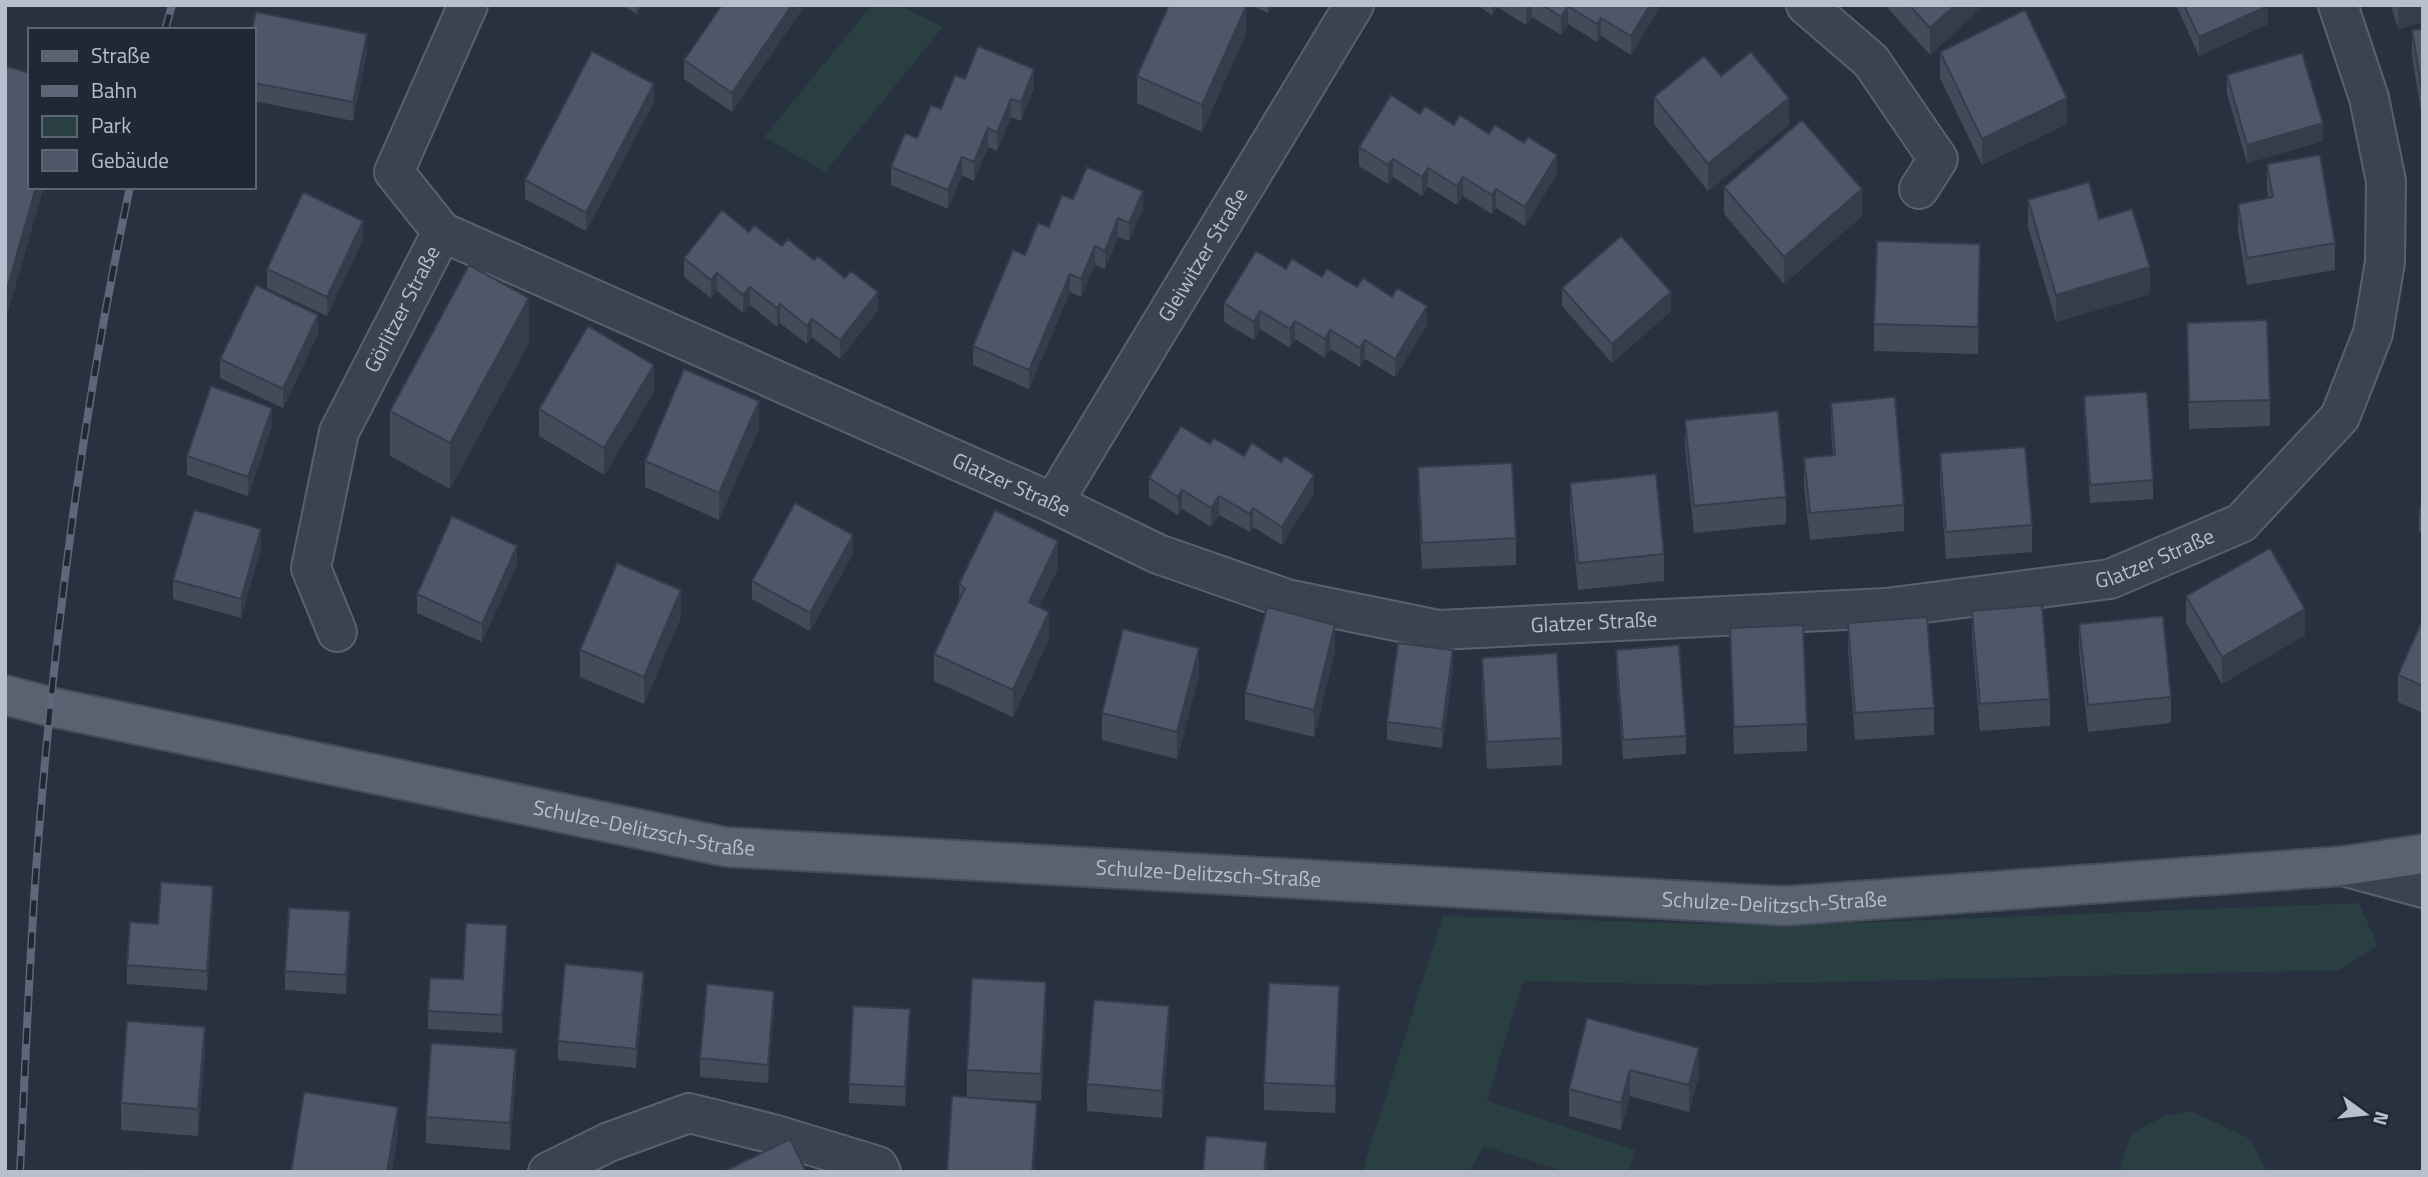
<svg xmlns="http://www.w3.org/2000/svg" width="2428" height="1177" viewBox="0 0 2428 1177" font-family="'Titillium Web',sans-serif">
  <style>
    .green { fill: #2a3f42 }
    .lines { fill: none; stroke-linecap: round; stroke-linejoin: round }
    .minor-casing { stroke: #59616e; stroke-width: 42 }
    .major-casing { stroke: #454c59; stroke-width: 42 }
    .minor { stroke: #3b4350; stroke-width: 38 }
    .major { stroke: #596270; stroke-width: 38 }
    .rail-casing { stroke: #5d6777; stroke-width: 8 }
    .rail { stroke: #202836; stroke-width: 5; stroke-dasharray: 16; stroke-linecap: butt }
    .wall { fill: #424b5a }
    .shaded-wall { fill: #363d4a }
    .building { fill: #4d5769; stroke: #363d4a; stroke-width: 2 }
    .labels { text-anchor: middle; stroke-width: 7; stroke-linejoin: round; paint-order: stroke }
    .street-label { font-size: 21px; fill: #b8becb; stroke: #202836 }
  </style>
  <rect width="100%" height="100%" fill="#273140"/>
  <path class="green" d="M 872,5 L 898,5 L 943,27 L 825,172 L 764,137 Z
    M 2359,903 L 2378,946 L 2339,970 L 1701,985 L 1523,981 L 1487,1101 L 1635,1150 L 1629,1171 L 1566,1172 L 1483,1146 L 1470,1172 L 1362,1172 L 1443,916 L 1778,926 Z
    M 2191,1111 L 2250,1139 L 2267,1172 L 2119,1172 L 2131,1134 L 2164,1116 Z"/>
  <g class="lines">
    <g class="minor-casing">
      <g id="minor">
        <path d="M 1806,5 L 1871,61 L 1938,159 L 1919,189"/>
        <path id="s1" d="M 442,232 L 1053,503 L 1158,554 L 1287,599 L 1439,630 L 1886,608 L 2110,579 L 2241,523 L 2340,417 L 2373,333 L 2385,262 L 2386,181 L 2369,98 L 2338,5"/>
        <path id="s2" d="M 1053,503 L 1354,5"/>
        <path id="s3" d="M 337,632 L 311,568 L 339,432 L 442,232 L 394,172 L 468,5"/>
        <path d="M 2343,866 L 2423,888"/>
        <path d="M 548,1172 L 609,1142 L 689,1113 L 773,1134 L 878,1166 L 881,1172"/>
      </g>
    </g>
    <g class="major-casing">
      <g id="major">
        <path id="s4" d="M 5,695 L 51,707 L 726,847 L 1785,906 L 2343,866 L 2423,854"/>
      </g>
    </g>
    <use href="#minor" class="minor"/>
    <use href="#major" class="major"/>
    <g class="rail-casing">
      <path id="rail" d="M 165,30 L 172,5
        M 20,1172 C 25,1071 29,970 36,870 C 53,641 82,412 130,187"/>
    </g>
    <use href="#rail" class="rail"/>
  </g>
  <path class="wall" d="M 621,5 L 642,5 L 637,14 Z
    M 805,5 L 732,112 L 684,79 L 684,60 Z
    M 1251,5 L 1272,5 L 1268,13 Z
    M 1477,5 L 1661,5 L 1631,55 L 1601,36 L 1597,42 L 1568,24 L 1561,35 L 1532,17 L 1526,25 L 1497,7 L 1492,15 Z
    M 1885,5 L 1984,5 L 1930,55 Z
    M 2176,5 L 2268,5 L 2268,24 L 2199,56 Z
    M 2391,5 L 2423,5 L 2423,22 L 2398,29 Z
    M 2423,29 L 2423,123 L 2412,57 L 2412,30 Z
    M 254,30 L 367,52 L 353,121 L 254,101 Z
    M 1246,34 L 1202,132 L 1137,103 L 1137,76 Z
    M 1940,52 L 2067,124 L 1982,165 L 1940,78 Z
    M 2227,75 L 2323,141 L 2247,163 L 2227,94 Z
    M 1721,76 L 1789,125 L 1708,191 L 1654,124 L 1654,97 Z
    M 965,79 L 1034,88 L 1021,121 L 1011,117 L 997,151 L 988,147 L 974,181 L 962,175 L 948,209 L 891,185 L 891,167 L 917,138 Z
    M 654,102 L 586,231 L 525,199 L 525,180 Z
    M 1420,114 L 1454,125 L 1489,134 L 1557,174 L 1525,226 L 1496,208 L 1492,214 L 1463,196 L 1457,205 L 1428,187 L 1422,196 L 1393,177 L 1388,184 L 1359,166 L 1359,147 Z
    M 2267,164 L 2335,243 L 2335,270 L 2247,285 L 2238,231 L 2238,204 L 2269,198 L 2267,191 Z
    M 1724,187 L 1862,216 L 1784,284 L 1724,214 Z
    M 1073,199 L 1143,209 L 1129,241 L 1118,237 L 1105,269 L 1095,265 L 1081,297 L 1070,292 L 1029,389 L 973,365 L 973,346 L 1025,255 Z
    M 2028,200 L 2099,219 L 2150,294 L 2056,322 L 2028,227 Z
    M 749,232 L 782,246 L 878,310 L 840,359 L 812,337 L 807,344 L 780,323 L 777,327 L 750,305 L 743,313 L 717,291 L 711,298 L 684,277 L 684,258 Z
    M 363,239 L 327,316 L 267,288 L 267,269 Z
    M 1286,269 L 1322,277 L 1357,287 L 1427,325 L 1395,377 L 1365,359 L 1360,367 L 1330,349 L 1325,358 L 1295,339 L 1290,348 L 1260,329 L 1254,340 L 1224,322 L 1224,303 Z
    M 1980,271 L 1978,354 L 1874,351 L 1874,324 Z
    M 1562,288 L 1671,311 L 1612,363 L 1562,306 Z
    M 2187,323 L 2270,400 L 2270,426 L 2189,429 Z
    M 318,334 L 283,408 L 220,378 L 220,359 Z
    M 529,343 L 450,489 L 390,456 L 390,411 Z
    M 654,392 L 604,475 L 539,436 L 539,409 Z
    M 2084,396 L 2153,480 L 2153,499 L 2090,503 L 2084,414 Z
    M 1831,403 L 1904,505 L 1904,531 L 1810,540 L 1804,485 L 1804,458 L 1833,455 L 1831,430 Z
    M 1685,420 L 1786,497 L 1786,524 L 1694,533 L 1685,447 Z
    M 272,426 L 248,496 L 187,475 L 187,456 Z
    M 759,428 L 719,520 L 645,487 L 645,461 Z
    M 1210,444 L 1244,456 L 1281,462 L 1314,493 L 1282,545 L 1253,527 L 1250,532 L 1219,515 L 1211,527 L 1182,509 L 1178,515 L 1149,497 L 1149,478 Z
    M 1940,453 L 2032,525 L 2032,552 L 1946,559 L 1940,480 Z
    M 1418,467 L 1516,538 L 1516,565 L 1422,569 L 1418,494 Z
    M 1570,483 L 1664,554 L 1664,581 L 1578,590 L 1570,510 Z
    M 2423,494 L 2423,532 L 2419,532 L 2419,513 Z
    M 261,548 L 241,618 L 173,599 L 173,580 Z
    M 853,554 L 810,631 L 752,599 L 752,581 Z
    M 517,565 L 482,642 L 417,613 L 417,594 Z
    M 1058,568 L 1039,607 L 1049,639 L 1013,717 L 934,681 L 934,654 L 959,602 L 959,584 Z
    M 2186,596 L 2305,635 L 2222,684 L 2186,623 Z
    M 1972,611 L 2050,699 L 2050,726 L 1980,731 L 1972,637 Z
    M 681,617 L 644,704 L 580,677 L 580,650 Z
    M 2423,619 L 2423,713 L 2398,702 L 2398,675 Z
    M 1848,623 L 1934,708 L 1934,735 L 1855,740 L 1848,650 Z
    M 2079,624 L 2171,697 L 2171,723 L 2088,732 L 2079,651 Z
    M 1730,628 L 1807,724 L 1807,751 L 1734,754 Z
    M 1616,650 L 1686,736 L 1686,754 L 1623,759 L 1616,668 Z
    M 1335,652 L 1314,737 L 1245,720 L 1245,693 Z
    M 1482,658 L 1562,738 L 1562,765 L 1487,769 L 1482,685 Z
    M 1453,669 L 1442,748 L 1387,740 L 1387,722 Z
    M 1199,675 L 1177,759 L 1102,740 L 1102,713 Z
    M 213,905 L 207,990 L 127,984 L 127,965 L 158,924 Z
    M 350,930 L 346,994 L 285,990 L 285,971 Z
    M 507,943 L 502,1033 L 428,1029 L 428,1011 L 463,979 Z
    M 644,990 L 636,1068 L 558,1060 L 558,1041 Z
    M 774,1009 L 768,1083 L 700,1077 L 700,1058 Z
    M 1046,1009 L 1041,1101 L 967,1097 L 967,1070 Z
    M 1339,1013 L 1335,1113 L 1264,1110 L 1264,1083 Z
    M 1587,1018 L 1699,1075 L 1689,1112 L 1630,1096 L 1621,1130 L 1569,1116 L 1569,1089 Z
    M 910,1027 L 905,1106 L 849,1103 L 849,1084 Z
    M 1169,1033 L 1162,1118 L 1087,1111 L 1087,1084 Z
    M 205,1054 L 198,1136 L 121,1130 L 121,1103 Z
    M 516,1076 L 510,1150 L 426,1143 L 426,1117 Z"/>
  <path class="shaded-wall" d="M 637,5 L 642,5 L 637,14 Z
    M 792,5 L 805,5 L 732,112 L 732,93 Z
    M 1268,5 L 1272,5 L 1268,13 Z
    M 1492,5 L 1497,5 L 1497,7 L 1492,15 Z
    M 1527,5 L 1532,5 L 1532,17 L 1526,25 Z
    M 1650,5 L 1661,5 L 1631,55 L 1631,36 Z
    M 1955,5 L 1984,5 L 1930,55 L 1930,28 Z
    M 2398,5 L 2423,5 L 2423,22 L 2398,29 Z
    M 1568,6 L 1568,24 L 1561,35 L 1561,17 Z
    M 2268,6 L 2268,24 L 2199,56 L 2199,37 Z
    M 1246,7 L 1246,34 L 1202,132 L 1202,105 Z
    M 1601,18 L 1601,36 L 1597,42 L 1597,24 Z
    M 367,34 L 367,52 L 353,121 L 353,102 Z
    M 1034,69 L 1034,88 L 1021,121 L 1021,102 Z
    M 654,84 L 654,102 L 586,231 L 586,213 Z
    M 1789,98 L 1789,125 L 1708,191 L 1708,164 Z
    M 2067,98 L 2067,124 L 1982,165 L 1982,139 Z
    M 1011,99 L 1011,117 L 997,151 L 997,133 Z
    M 2323,123 L 2323,141 L 2247,163 L 2247,145 Z
    M 988,128 L 988,147 L 974,181 L 974,162 Z
    M 1557,155 L 1557,174 L 1525,226 L 1525,207 Z
    M 962,157 L 962,175 L 948,209 L 948,190 Z
    M 1393,159 L 1393,177 L 1388,184 L 1388,165 Z
    M 1428,168 L 1428,187 L 1422,196 L 1422,177 Z
    M 1463,177 L 1463,196 L 1457,205 L 1457,186 Z
    M 36,187 L 44,187 L 5,323 L 5,296 Z
    M 1496,189 L 1496,208 L 1492,214 L 1492,195 Z
    M 1862,189 L 1862,216 L 1784,284 L 1784,257 Z
    M 1143,191 L 1143,209 L 1129,241 L 1129,223 Z
    M 1118,218 L 1118,237 L 1105,269 L 1105,251 Z
    M 363,221 L 363,239 L 327,316 L 327,297 Z
    M 1980,244 L 1980,271 L 1978,354 L 1978,327 Z
    M 1095,246 L 1095,265 L 1081,297 L 1081,279 Z
    M 2150,267 L 2150,294 L 2056,322 L 2056,295 Z
    M 717,273 L 717,291 L 711,298 L 711,280 Z
    M 1070,274 L 1070,292 L 1029,389 L 1029,370 Z
    M 750,287 L 750,305 L 743,313 L 743,295 Z
    M 878,292 L 878,310 L 840,359 L 840,340 Z
    M 1671,292 L 1671,311 L 1612,363 L 1612,344 Z
    M 529,298 L 529,343 L 450,489 L 450,443 Z
    M 780,304 L 780,323 L 777,327 L 777,308 Z
    M 1427,306 L 1427,325 L 1395,377 L 1395,359 Z
    M 1260,311 L 1260,329 L 1254,340 L 1254,322 Z
    M 318,315 L 318,334 L 283,408 L 283,389 Z
    M 812,319 L 812,337 L 807,344 L 807,326 Z
    M 1295,321 L 1295,339 L 1290,348 L 1290,329 Z
    M 1330,330 L 1330,349 L 1325,358 L 1325,339 Z
    M 1365,340 L 1365,359 L 1360,367 L 1360,348 Z
    M 654,365 L 654,392 L 604,475 L 604,448 Z
    M 759,401 L 759,428 L 719,520 L 719,493 Z
    M 272,408 L 272,426 L 248,496 L 248,477 Z
    M 1314,475 L 1314,493 L 1282,545 L 1282,527 Z
    M 1182,490 L 1182,509 L 1178,515 L 1178,497 Z
    M 1219,496 L 1219,515 L 1211,527 L 1211,508 Z
    M 1253,508 L 1253,527 L 1250,532 L 1250,514 Z
    M 261,529 L 261,548 L 241,618 L 241,599 Z
    M 853,535 L 853,554 L 810,631 L 810,613 Z
    M 1058,541 L 1058,568 L 1029,629 L 1029,602 Z
    M 517,546 L 517,565 L 482,642 L 482,624 Z
    M 681,590 L 681,617 L 644,704 L 644,677 Z
    M 2305,609 L 2305,635 L 2222,684 L 2222,657 Z
    M 1049,612 L 1049,639 L 1013,717 L 1013,690 Z
    M 1335,625 L 1335,652 L 1314,737 L 1314,710 Z
    M 1199,648 L 1199,675 L 1177,759 L 1177,732 Z
    M 1453,650 L 1453,669 L 1442,748 L 1442,729 Z
    M 213,886 L 213,905 L 207,990 L 207,971 Z
    M 350,911 L 350,930 L 346,994 L 346,975 Z
    M 507,925 L 507,943 L 502,1033 L 502,1015 Z
    M 644,972 L 644,990 L 636,1068 L 636,1049 Z
    M 1046,982 L 1046,1009 L 1041,1101 L 1041,1074 Z
    M 1339,986 L 1339,1013 L 1335,1113 L 1335,1086 Z
    M 774,991 L 774,1009 L 768,1083 L 768,1065 Z
    M 1169,1006 L 1169,1033 L 1162,1118 L 1162,1091 Z
    M 910,1009 L 910,1027 L 905,1106 L 905,1087 Z
    M 205,1027 L 205,1054 L 198,1136 L 198,1109 Z
    M 1699,1048 L 1699,1075 L 1689,1112 L 1689,1085 Z
    M 516,1049 L 516,1076 L 510,1150 L 510,1123 Z
    M 1630,1070 L 1630,1096 L 1621,1130 L 1621,1103 Z
    M 1037,1103 L 1037,1130 L 1034,1172 L 1032,1172 Z
    M 398,1107 L 398,1134 L 392,1172 L 387,1172 Z
    M 1267,1142 L 1267,1172 L 1264,1172 Z"/>
  <path class="building" d="M 722,5 L 792,5 L 732,93 L 684,60 Z
    M 1169,5 L 1242,5 L 1246,7 L 1202,105 L 1137,76 Z
    M 1543,5 L 1650,5 L 1631,36 L 1601,18 L 1597,24 L 1568,6 L 1561,17 Z
    M 1909,5 L 1955,5 L 1930,28 Z
    M 2184,5 L 2268,5 L 2268,6 L 2199,37 Z
    M 2025,10 L 2067,98 L 1982,139 L 1940,52 Z
    M 256,12 L 367,34 L 353,102 L 254,83 L 254,30 L 252,30 Z
    M 2423,29 L 2423,97 L 2412,30 Z
    M 978,46 L 1034,69 L 1021,102 L 1011,99 L 997,133 L 988,128 L 974,162 L 962,157 L 948,190 L 891,167 L 905,133 L 917,138 L 931,105 L 941,109 L 955,75 L 965,79 Z
    M 592,51 L 654,84 L 586,213 L 525,180 Z
    M 1751,52 L 1789,98 L 1708,164 L 1654,97 L 1704,56 L 1721,76 Z
    M 2302,53 L 2323,123 L 2247,145 L 2227,75 Z
    M 5,66 L 30,73 L 30,187 L 36,187 L 5,296 Z
    M 1391,95 L 1420,114 L 1425,106 L 1454,125 L 1460,115 L 1489,134 L 1495,125 L 1524,143 L 1528,137 L 1557,155 L 1525,207 L 1496,189 L 1492,195 L 1463,177 L 1457,186 L 1428,168 L 1422,177 L 1393,159 L 1388,165 L 1359,147 Z
    M 1802,120 L 1862,189 L 1784,257 L 1724,187 Z
    M 2320,155 L 2335,243 L 2247,258 L 2238,204 L 2273,197 L 2267,164 Z
    M 1087,167 L 1143,191 L 1129,223 L 1118,218 L 1105,251 L 1095,246 L 1081,279 L 1070,274 L 1029,370 L 973,346 L 1013,250 L 1025,255 L 1038,223 L 1049,227 L 1062,195 L 1073,199 Z
    M 2089,182 L 2099,219 L 2132,209 L 2150,267 L 2056,295 L 2028,200 Z
    M 303,192 L 363,221 L 327,297 L 267,269 Z
    M 722,210 L 749,232 L 754,225 L 782,246 L 788,239 L 814,260 L 818,256 L 845,278 L 851,271 L 878,292 L 840,340 L 812,319 L 807,326 L 780,304 L 777,308 L 750,287 L 743,295 L 717,273 L 711,280 L 684,258 Z
    M 1621,236 L 1671,292 L 1612,344 L 1562,288 Z
    M 1877,241 L 1980,244 L 1978,327 L 1874,324 Z
    M 1256,251 L 1286,269 L 1292,259 L 1322,277 L 1327,269 L 1357,287 L 1363,278 L 1392,297 L 1397,288 L 1427,306 L 1395,359 L 1365,340 L 1360,348 L 1330,330 L 1325,339 L 1295,321 L 1290,329 L 1260,311 L 1254,322 L 1224,303 Z
    M 469,265 L 529,298 L 450,443 L 390,411 Z
    M 256,285 L 318,315 L 283,389 L 220,359 Z
    M 2267,320 L 2270,400 L 2189,402 L 2187,323 Z
    M 588,326 L 654,365 L 604,448 L 539,409 Z
    M 684,369 L 759,401 L 719,493 L 645,461 Z
    M 211,386 L 272,408 L 248,477 L 187,456 Z
    M 2147,392 L 2153,480 L 2090,485 L 2084,396 Z
    M 1895,397 L 1904,505 L 1810,513 L 1804,458 L 1835,455 L 1831,403 Z
    M 1778,411 L 1786,497 L 1694,506 L 1685,420 Z
    M 1181,426 L 1210,444 L 1214,438 L 1244,456 L 1252,443 L 1281,462 L 1285,456 L 1314,475 L 1282,527 L 1253,508 L 1250,514 L 1219,496 L 1211,508 L 1182,490 L 1178,497 L 1149,478 Z
    M 2025,447 L 2032,525 L 1946,532 L 1940,453 Z
    M 1512,463 L 1516,538 L 1422,543 L 1418,467 Z
    M 1656,474 L 1664,554 L 1578,563 L 1570,483 Z
    M 2423,494 L 2423,514 L 2419,513 Z
    M 795,503 L 853,535 L 810,613 L 752,581 Z
    M 194,510 L 261,529 L 241,599 L 173,580 Z
    M 995,510 L 1058,541 L 1029,602 L 1049,612 L 1013,690 L 934,654 L 965,588 L 959,584 Z
    M 452,516 L 517,546 L 482,624 L 417,594 Z
    M 2270,548 L 2305,609 L 2222,657 L 2186,596 Z
    M 617,563 L 681,590 L 644,677 L 580,650 Z
    M 2042,605 L 2050,699 L 1980,704 L 1972,611 Z
    M 1267,607 L 1335,625 L 1314,710 L 1245,693 Z
    M 2163,616 L 2171,697 L 2088,705 L 2079,624 Z
    M 1927,617 L 1934,708 L 1855,713 L 1848,623 Z
    M 2423,619 L 2423,686 L 2398,675 Z
    M 1803,625 L 1807,724 L 1734,727 L 1730,628 Z
    M 1123,629 L 1199,648 L 1177,732 L 1102,713 Z
    M 1398,643 L 1453,650 L 1442,729 L 1387,722 Z
    M 1679,645 L 1686,736 L 1623,740 L 1616,650 Z
    M 1557,653 L 1562,738 L 1487,742 L 1482,658 Z
    M 161,882 L 213,886 L 207,971 L 127,965 L 130,922 L 158,924 Z
    M 289,908 L 350,911 L 346,975 L 285,971 Z
    M 466,923 L 507,925 L 502,1015 L 428,1011 L 430,978 L 463,979 Z
    M 565,964 L 644,972 L 636,1049 L 558,1041 Z
    M 972,978 L 1046,982 L 1041,1074 L 967,1070 Z
    M 1269,983 L 1339,986 L 1335,1086 L 1264,1083 Z
    M 707,984 L 774,991 L 768,1065 L 700,1058 Z
    M 1094,1000 L 1169,1006 L 1162,1091 L 1087,1084 Z
    M 853,1006 L 910,1009 L 905,1087 L 849,1084 Z
    M 1587,1018 L 1699,1048 L 1689,1085 L 1630,1070 L 1621,1103 L 1569,1089 Z
    M 127,1021 L 205,1027 L 198,1109 L 121,1103 Z
    M 431,1043 L 516,1049 L 510,1123 L 426,1117 Z
    M 304,1092 L 398,1107 L 387,1172 L 291,1172 Z
    M 952,1096 L 1037,1103 L 1032,1172 L 947,1172 Z
    M 1206,1136 L 1267,1142 L 1264,1172 L 1203,1172 Z
    M 790,1139 L 806,1172 L 723,1172 Z
    M 131,1170 L 171,1172 L 131,1172 Z"/>
  <g class="labels">
    <g class="street-label">
      <text dy="7" stroke="none"><textPath href="#s2" startOffset="290">Gleiwitzer Straße</textPath></text>
      <text dy="7" stroke="none"><textPath href="#s3" startOffset="346">Görlitzer Straße</textPath></text>
      <text dy="7" stroke="none"><textPath href="#s1" startOffset="623">Glatzer Straße</textPath></text>
      <text dy="7" stroke="none"><textPath href="#s1" startOffset="1799">Glatzer Straße</textPath></text>
      <text dy="7" stroke="none"><textPath href="#s1" startOffset="1232">Glatzer Straße</textPath></text>
      <text dy="7" stroke="none"><textPath href="#s4" startOffset="653">Schulze-Delitzsch-Straße</textPath></text>
      <text dy="7" stroke="none"><textPath href="#s4" startOffset="1220">Schulze-Delitzsch-Straße</textPath></text>
      <text dy="7" stroke="none"><textPath href="#s4" startOffset="1787">Schulze-Delitzsch-Straße</textPath></text>
    </g>
  </g>
  <rect width="2428" height="1177" fill="none" stroke="#b8becb" stroke-width="14"/>
  <rect x="28" y="28" width="228" height="161" fill="#202836" stroke="#5d6472" stroke-width="2"/>
  <rect x="42" y="51" width="35" height="10" fill="#596270" stroke="#5d6472" stroke-width="2"/>
  <text x="91" y="63" font-size="21" fill="#b8becb">Straße</text>
  <rect x="42" y="86" width="35" height="10" fill="#5d6777" stroke="#5d6472" stroke-width="2"/>
  <text x="91" y="98" font-size="21" fill="#b8becb">Bahn</text>
  <rect x="42" y="116" width="35" height="21" fill="#2a3f42" stroke="#5d6472" stroke-width="2"/>
  <text x="91" y="133" font-size="21" fill="#b8becb">Park</text>
  <rect x="42" y="150" width="35" height="21" fill="#4d5769" stroke="#5d6472" stroke-width="2"/>
  <text x="91" y="168" font-size="21" fill="#b8becb">Gebäude</text>
  <g transform="translate(2365 1114) rotate(105)" stroke="#202836" stroke-width="5" paint-order="stroke">
  <path d="M0-5L12 26L0 18L-12 26Z" fill="#b8becb"/>
  <text y="-10" font-size="19" font-weight="bold" text-anchor="middle" fill="#b8becb">N</text>
  </g>
</svg>
